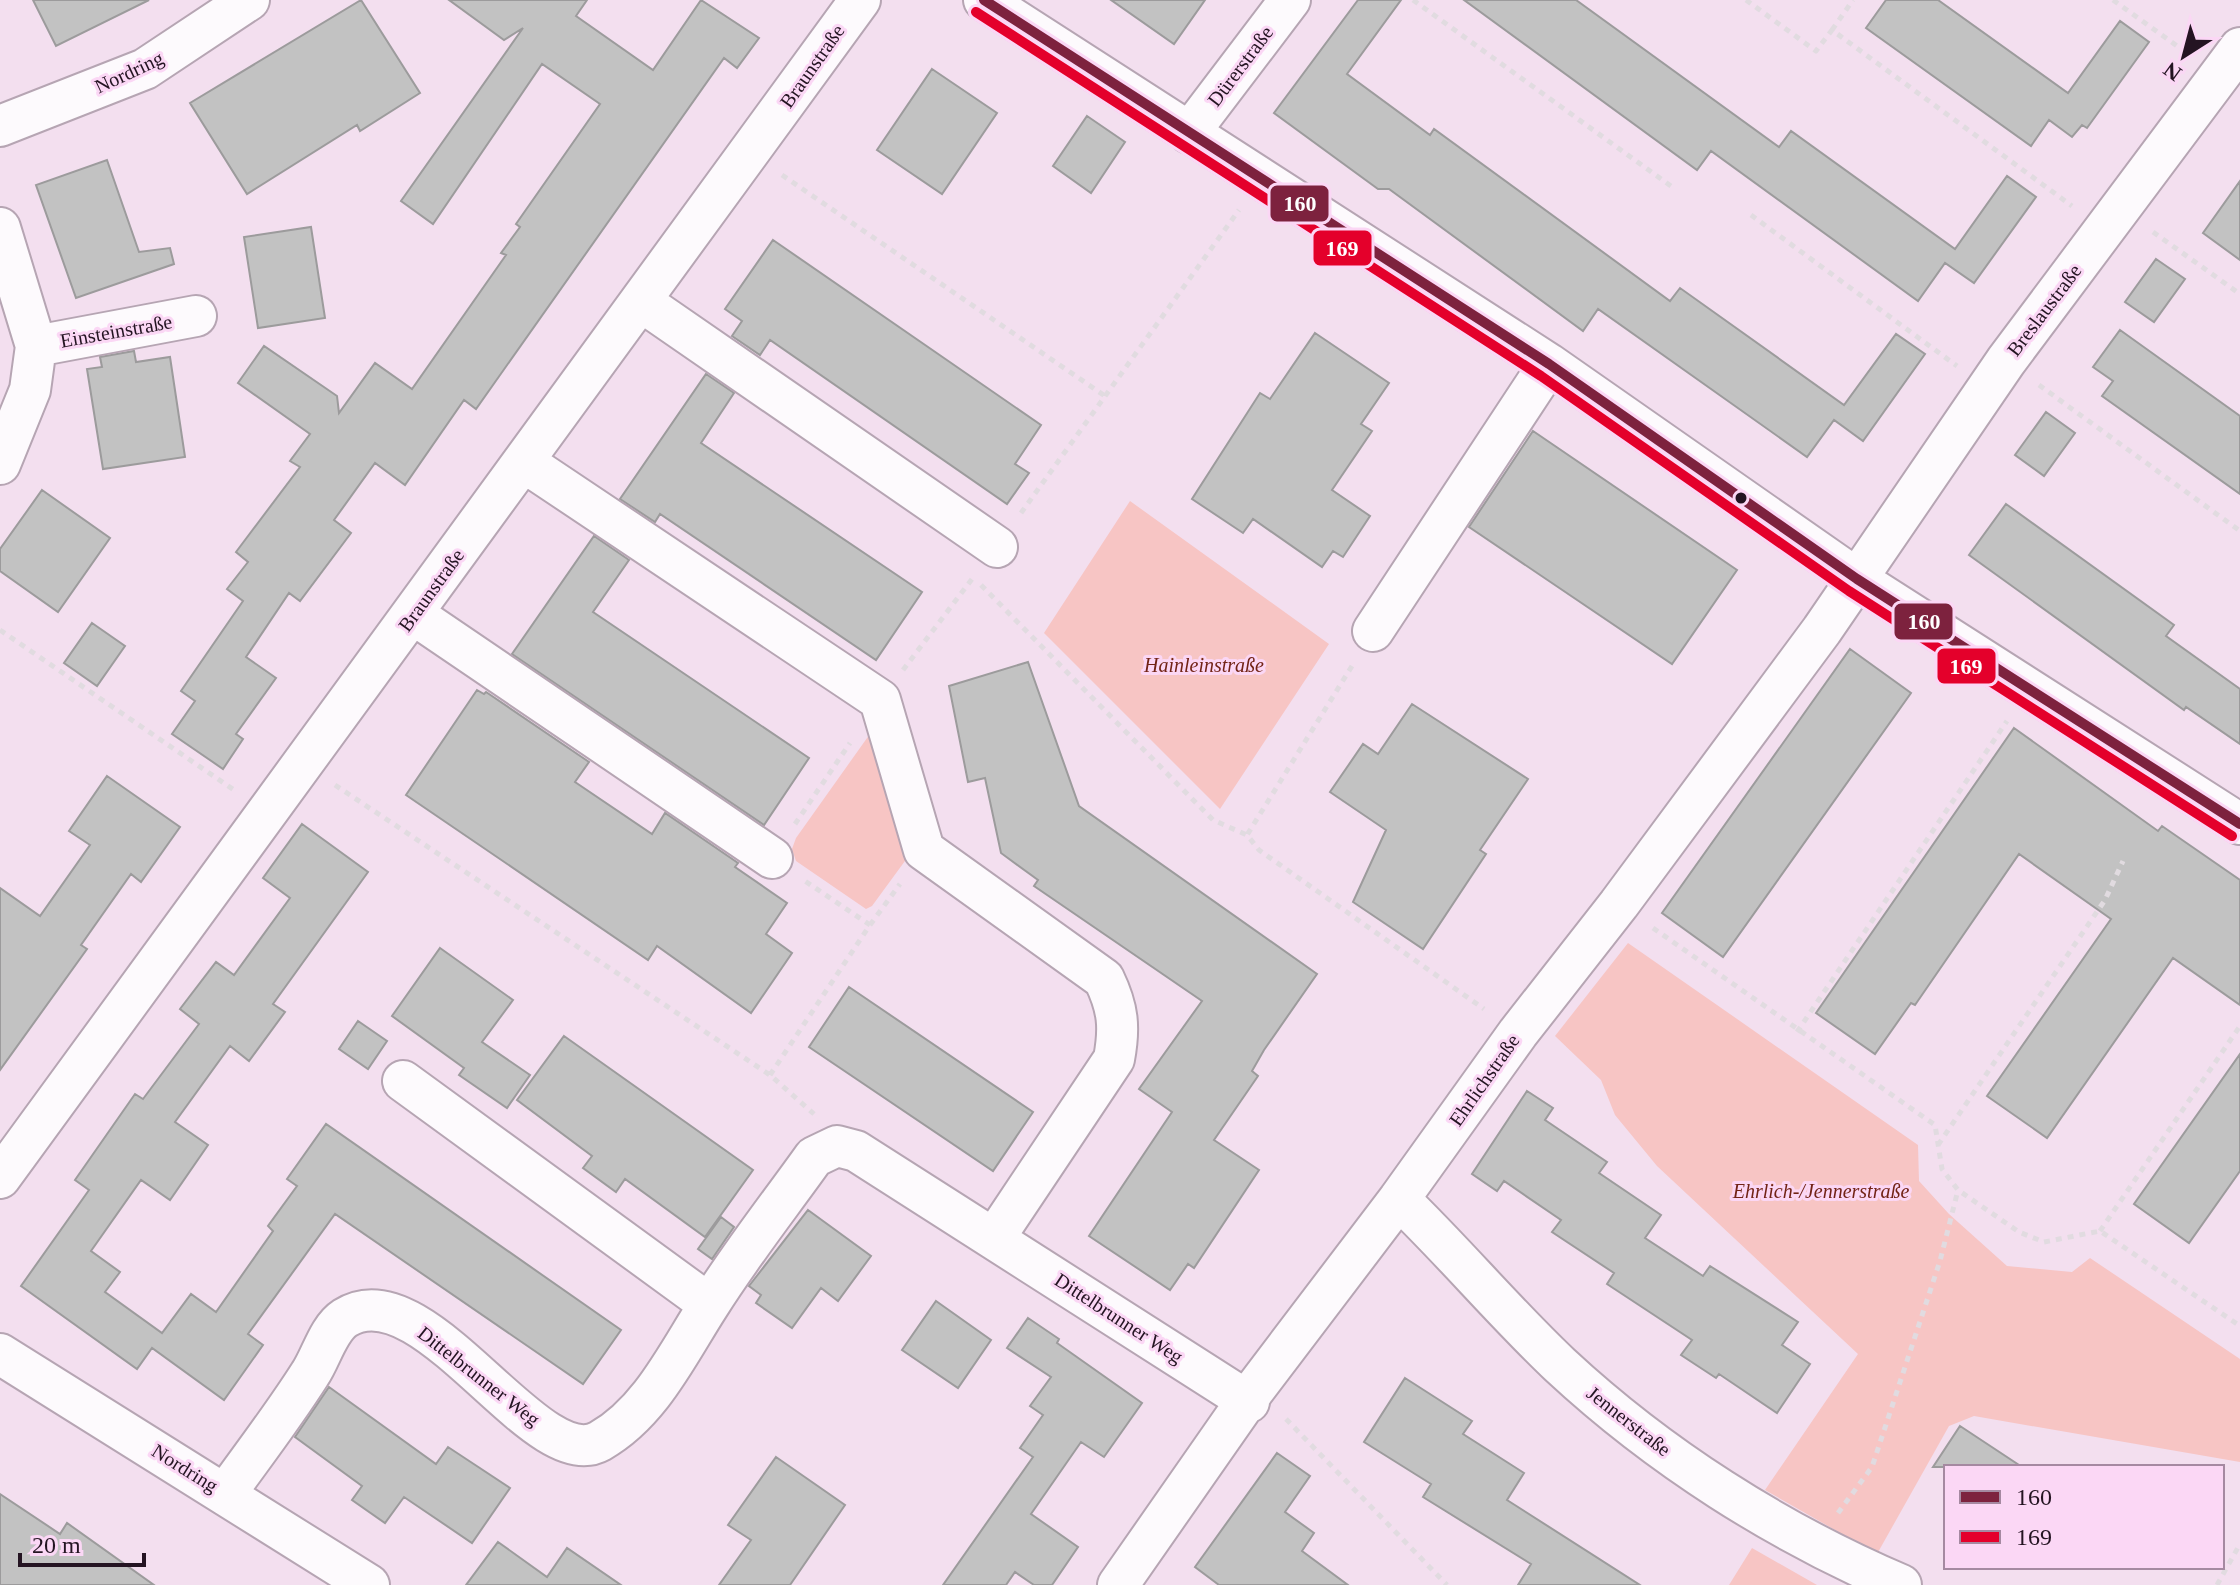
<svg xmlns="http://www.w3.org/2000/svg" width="2240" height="1585" viewBox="0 0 2240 1585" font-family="Georgia,serif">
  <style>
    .green { fill: #f7c5c4 }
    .building { fill: #c2c2c2; stroke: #9c9b9c; stroke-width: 2 }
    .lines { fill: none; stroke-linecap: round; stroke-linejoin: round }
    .minor-casing { stroke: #b6a5b3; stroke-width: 44 }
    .path { stroke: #e1dbe0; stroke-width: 5; stroke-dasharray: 6 6; stroke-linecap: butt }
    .minor { stroke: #fdfafd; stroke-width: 40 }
    .bus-1-casing { stroke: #fbd7f5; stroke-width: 16 }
    .bus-2-casing { stroke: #fbd7f5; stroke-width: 16 }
    .bus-1 { stroke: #7d223e; stroke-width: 10 }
    .bus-2 { stroke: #e4002b; stroke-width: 10 }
    .bus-dot { fill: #241422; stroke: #fbd7f5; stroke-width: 3 }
    .labels { text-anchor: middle; stroke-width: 6; stroke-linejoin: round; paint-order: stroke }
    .street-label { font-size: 20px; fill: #241422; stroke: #fbd7f5 }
    .park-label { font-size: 20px; font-style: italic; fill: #722315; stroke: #fbd7f5 }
    .line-badge { stroke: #fbd7f5; stroke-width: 3 }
    .badge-label { font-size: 22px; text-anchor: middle; font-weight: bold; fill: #fff }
  </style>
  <rect width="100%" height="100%" fill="#f3dfef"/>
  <path class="green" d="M 1130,501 L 1329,644 L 1220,809 L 1044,633 Z
    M 877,724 L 913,850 L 872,906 L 866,909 L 796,861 L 792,849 L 796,838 Z
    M 1628,943 L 1918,1145 L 1919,1181 L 1949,1214 L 2007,1266 L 2072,1272 L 2090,1258 L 2240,1359 L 2240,1462 L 1974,1416 L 1949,1426 L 1877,1554 L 1765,1490 L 1858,1354 L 1657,1166 L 1615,1115 L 1601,1080 L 1555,1036 Z
    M 1752,1548 L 1817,1585 L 1729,1585 Z"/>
  <path class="building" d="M 33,0 L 149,0 L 56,46 Z
    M 361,0 L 420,93 L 360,131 L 357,125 L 247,194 L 190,103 Z
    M 449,0 L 587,0 L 576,16 L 653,70 L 701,0 L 759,38 L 737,68 L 724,58 L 476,409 L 464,400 L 405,485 L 375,463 L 334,520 L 351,533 L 300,601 L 289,593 L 246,657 L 276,678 L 236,734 L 243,739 L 223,769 L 172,734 L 195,701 L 181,691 L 243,601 L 227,589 L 248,562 L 236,552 L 300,467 L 290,461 L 310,434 L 238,383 L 264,346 L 337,396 L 339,413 L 375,363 L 412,389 L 506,255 L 501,253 L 520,227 L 516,224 L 600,104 L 542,64 L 433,224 L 401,201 L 523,28 L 504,40 Z
    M 1111,0 L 1205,0 L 1174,44 Z
    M 1358,0 L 1401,0 L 1347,74 L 1430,135 L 1434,129 L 1670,301 L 1680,288 L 1844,405 L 1896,334 L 1925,354 L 1863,441 L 1834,420 L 1807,457 L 1598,309 L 1583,331 L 1389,189 L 1378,189 L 1274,113 Z
    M 1464,0 L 1576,0 L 1779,147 L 1791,131 L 1955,249 L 2007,176 L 2036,197 L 1974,283 L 1945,263 L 1918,301 L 1711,151 L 1697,170 Z
    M 1886,0 L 1938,0 L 2068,93 L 2120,21 L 2149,42 L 2087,128 L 2082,125 L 2072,137 L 2049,120 L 2031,146 L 1866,28 Z
    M 932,69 L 997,113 L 942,194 L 877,150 Z
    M 1087,116 L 1125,142 L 1091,193 L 1053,166 Z
    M 107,160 L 139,252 L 170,248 L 174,264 L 76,298 L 36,185 Z
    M 2240,181 L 2240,260 L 2203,233 Z
    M 311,227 L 325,318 L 258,328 L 244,237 Z
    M 773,240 L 1041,425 L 1015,464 L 1029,473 L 1007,504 L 770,340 L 760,355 L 732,336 L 742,321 L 725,309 Z
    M 2156,259 L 2185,279 L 2154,322 L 2125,302 Z
    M 2120,330 L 2240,416 L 2240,494 L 2102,396 L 2113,381 L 2093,367 Z
    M 1315,333 L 1389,383 L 1361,424 L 1372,431 L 1332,490 L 1370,516 L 1343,557 L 1333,551 L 1322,567 L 1253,519 L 1243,533 L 1192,499 L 1260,393 L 1270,399 Z
    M 134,351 L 136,362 L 170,357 L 185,457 L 103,469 L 87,369 L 102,367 L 100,357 Z
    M 706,374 L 734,393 L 701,443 L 922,592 L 876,660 L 660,514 L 655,522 L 620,499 Z
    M 2046,412 L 2075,433 L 2044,476 L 2015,455 Z
    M 1533,431 L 1737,570 L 1672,664 L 1469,527 Z
    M 42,490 L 110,538 L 58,612 L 0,571 L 0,549 Z
    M 2006,504 L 2174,625 L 2166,636 L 2240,689 L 2240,744 L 2186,707 L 2184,710 L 1969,555 Z
    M 594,536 L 629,560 L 593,612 L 809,758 L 764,825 L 512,654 Z
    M 92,623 L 125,646 L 97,686 L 64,663 Z
    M 1850,649 L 1911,693 L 1723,957 L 1662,913 Z
    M 1028,662 L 1079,806 L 1317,974 L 1264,1050 L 1252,1071 L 1258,1076 L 1214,1140 L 1259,1170 L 1194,1268 L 1188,1264 L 1170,1290 L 1089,1236 L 1172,1112 L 1139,1089 L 1202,1001 L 1034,886 L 1038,880 L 1001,853 L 985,778 L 968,782 L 949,686 Z
    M 477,690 L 484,694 L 486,692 L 589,762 L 575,782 L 652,834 L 665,813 L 738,863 L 735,867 L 787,903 L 766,934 L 792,953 L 751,1013 L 657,946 L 648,960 L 406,795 Z
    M 1412,704 L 1528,779 L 1480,850 L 1486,854 L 1423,949 L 1353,902 L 1386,830 L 1330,792 L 1363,744 L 1378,754 Z
    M 2014,728 L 2158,831 L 2162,826 L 2240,880 L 2240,1005 L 2173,958 L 2047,1138 L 1987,1096 L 2111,919 L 2019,854 L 1915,1005 L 1911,1003 L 1875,1054 L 1816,1013 Z
    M 107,776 L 180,827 L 141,882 L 131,874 L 81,945 L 87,949 L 0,1070 L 0,888 L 40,916 L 90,845 L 69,831 Z
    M 302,824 L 368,872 L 273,1004 L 285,1012 L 249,1061 L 230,1046 L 175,1122 L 208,1145 L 170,1200 L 141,1180 L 91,1251 L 120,1272 L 105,1292 L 162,1333 L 191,1294 L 216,1312 L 273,1231 L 268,1226 L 297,1186 L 287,1179 L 326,1124 L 621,1330 L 583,1384 L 335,1214 L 248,1334 L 263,1345 L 224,1400 L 152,1348 L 137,1369 L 21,1286 L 89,1190 L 75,1180 L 135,1094 L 143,1099 L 199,1024 L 180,1009 L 216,962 L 234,975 L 290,898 L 263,878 Z
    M 440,948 L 513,1000 L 482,1042 L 530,1075 L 507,1108 L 459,1075 L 464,1068 L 392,1016 Z
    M 849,987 L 1033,1112 L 993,1171 L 809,1047 Z
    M 358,1021 L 387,1041 L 368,1069 L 339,1049 Z
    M 564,1036 L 753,1170 L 705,1237 L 625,1179 L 616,1192 L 583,1168 L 592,1156 L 517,1100 Z
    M 2240,1054 L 2240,1171 L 2189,1243 L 2134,1204 Z
    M 1527,1091 L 1553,1108 L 1545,1120 L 1607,1162 L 1599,1173 L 1661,1215 L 1645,1238 L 1703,1276 L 1710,1266 L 1798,1322 L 1782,1345 L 1810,1364 L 1777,1413 L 1719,1374 L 1716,1378 L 1681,1355 L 1692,1340 L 1607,1284 L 1614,1273 L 1552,1232 L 1561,1220 L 1504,1181 L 1497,1191 L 1472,1174 Z
    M 808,1210 L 871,1256 L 838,1301 L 821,1288 L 792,1328 L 756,1303 L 761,1295 L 749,1286 Z
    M 721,1217 L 734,1227 L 712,1259 L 698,1249 Z
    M 936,1301 L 991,1340 L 958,1388 L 902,1350 Z
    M 1028,1318 L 1059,1339 L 1057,1343 L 1142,1403 L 1104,1457 L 1081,1442 L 1031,1514 L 1078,1547 L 1052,1585 L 1034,1585 L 1015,1572 L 1006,1585 L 943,1585 L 1033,1457 L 1020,1448 L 1043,1415 L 1030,1406 L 1051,1377 L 1007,1348 Z
    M 1405,1378 L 1472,1421 L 1463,1434 L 1524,1473 L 1507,1500 L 1640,1585 L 1518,1585 L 1531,1564 L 1423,1497 L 1431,1484 L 1364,1442 Z
    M 329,1387 L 436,1464 L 448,1447 L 510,1488 L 472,1543 L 404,1497 L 385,1523 L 352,1500 L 362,1486 L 295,1437 Z
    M 1960,1426 L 2022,1467 L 1933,1467 Z
    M 1277,1453 L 1310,1476 L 1285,1512 L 1314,1533 L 1302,1551 L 1348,1585 L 1219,1585 L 1195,1567 Z
    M 776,1457 L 845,1505 L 790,1585 L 719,1585 L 751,1540 L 728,1525 Z
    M 0,1494 L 60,1534 L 67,1523 L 154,1585 L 0,1585 Z
    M 498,1542 L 547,1577 L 567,1548 L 621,1585 L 466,1585 Z"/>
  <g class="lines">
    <g class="minor-casing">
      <path id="minor" d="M 984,0 L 1549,364 L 1857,579 L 2240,824
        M 0,126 L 145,69 L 249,0
        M 1189,133 L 1290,0
        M 0,228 L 36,346 L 30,390 L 0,464
        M 642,302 L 997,547
        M 36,346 L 196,316
        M 524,462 L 880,700 L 924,850 L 1104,979 C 1118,1008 1120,1027 1114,1059 L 995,1237
        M 413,614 L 772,858
        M 1373,631 L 1549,364
        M 403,1081 L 709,1304
        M 0,1178 L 860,0
        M 1399,1199 C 1455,1253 1504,1312 1560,1365 C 1659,1457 1777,1532 1901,1585
        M 0,1354 L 369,1585
        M 226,1493 C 254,1454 284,1415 310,1374 C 321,1358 328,1329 345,1318 C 424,1268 536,1477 600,1441 C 651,1412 678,1353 709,1305 C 741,1254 779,1206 814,1157 L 837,1146 L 856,1151 L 1249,1402
        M 1118,1585 L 1254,1390 L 1399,1199 L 1518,1033 L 1619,904 L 1822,630 L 2006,361 L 2240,48"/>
    </g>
    <path class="path" d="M 1413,0 L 1675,189
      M 1746,0 L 1816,51 L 1832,30 L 2072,206
      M 2113,0 L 2187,53
      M 1832,30 L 1853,0
      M 782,175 L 1105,396
      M 1751,215 L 1957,366
      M 2153,232 L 2240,294
      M 2039,385 L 2240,531
      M 1021,513 L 1239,210
      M 981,585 L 1213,820 L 1247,835
      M 0,630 L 234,790
      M 1352,666 L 1247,835 L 1259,850 L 1484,1009
      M 903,670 L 972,579
      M 335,785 L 770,1075 L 814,1114
      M 795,824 L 850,743
      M 870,925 L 900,884
      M 1653,928 L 1935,1125 L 1942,1169 L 1958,1190 L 2019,1232 L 2044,1242 L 2100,1231 L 2240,1326
      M 1797,1032 L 2007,721
      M 770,1075 L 870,925 L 802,879
      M 1938,1145 L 2105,900 L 2123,861
      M 2100,1231 L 2240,1026
      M 1286,1419 L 1447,1585
      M 1838,1513 L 1872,1467 L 1940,1261 L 1958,1190
      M 2217,1585 L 2240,1544"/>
    <use href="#minor" class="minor"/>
    <g class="bus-1-casing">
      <path id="bus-1" d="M 984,0 L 1549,364 L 1857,579 L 2240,824"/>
    </g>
    <g class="bus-2-casing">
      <path id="bus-2" d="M 976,12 L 1541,376 L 1849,591 L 2232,836"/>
    </g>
    <use href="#bus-1" class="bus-1"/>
    <use href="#bus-2" class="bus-2"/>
  </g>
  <circle class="bus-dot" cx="1741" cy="498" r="7"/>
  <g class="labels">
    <g class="street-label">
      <text transform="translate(812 66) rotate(-55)" y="7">Braunstraße</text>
      <text transform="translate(1240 66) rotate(-53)" y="7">Dürerstraße</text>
      <text transform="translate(129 72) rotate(-25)" y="7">Nordring</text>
      <text transform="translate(2044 310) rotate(-53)" y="7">Breslaustraße</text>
      <text transform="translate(116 331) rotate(-10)" y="7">Einsteinstraße</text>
      <text transform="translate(431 590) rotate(-54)" y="7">Braunstraße</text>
      <text transform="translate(1484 1080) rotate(-55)" y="7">Ehrlichstraße</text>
      <text transform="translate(1119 1318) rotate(33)" y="7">Dittelbrunner Weg</text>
      <text transform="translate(479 1376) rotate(38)" y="7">Dittelbrunner Weg</text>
      <text transform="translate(1629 1421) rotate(38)" y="7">Jennerstraße</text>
      <text transform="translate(185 1468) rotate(32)" y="7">Nordring</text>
    </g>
    <g class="park-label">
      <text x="1204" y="672">Hainleinstraße</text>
      <text x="1821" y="1198">Ehrlich-/Jennerstraße</text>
    </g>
  </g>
  <g class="line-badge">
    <rect x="1269" y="184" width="61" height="39" rx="8" fill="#7d223e"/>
    <rect x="1312" y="229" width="61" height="38" rx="8" fill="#e4002b"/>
    <rect x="1893" y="602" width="61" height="39" rx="8" fill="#7d223e"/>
    <rect x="1936" y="647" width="61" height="38" rx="8" fill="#e4002b"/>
  </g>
  <g class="badge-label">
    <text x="1300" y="211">160</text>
    <text x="1342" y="256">169</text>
    <text x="1924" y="629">160</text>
    <text x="1966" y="674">169</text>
  </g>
  <rect x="1944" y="1465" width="280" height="104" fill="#fbd7f5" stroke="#a589a1" stroke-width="2"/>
  <rect x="1960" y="1491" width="40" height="12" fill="#7d223e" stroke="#a589a1" stroke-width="2"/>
  <text x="2016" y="1505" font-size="24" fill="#241422">160</text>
  <rect x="1960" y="1531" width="40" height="12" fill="#e4002b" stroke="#a589a1" stroke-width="2"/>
  <text x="2016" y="1545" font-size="24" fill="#241422">169</text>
  <g transform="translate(2184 56) rotate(216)" stroke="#fbd7f5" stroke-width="6" paint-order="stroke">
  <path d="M0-6L14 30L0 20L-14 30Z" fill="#241422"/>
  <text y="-12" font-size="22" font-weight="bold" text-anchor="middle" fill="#241422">N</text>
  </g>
  <path d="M20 1553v12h124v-12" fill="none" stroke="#241422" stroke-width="4"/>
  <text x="32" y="1553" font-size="24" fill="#241422" stroke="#fbd7f5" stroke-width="6" paint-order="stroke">20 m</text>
</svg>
